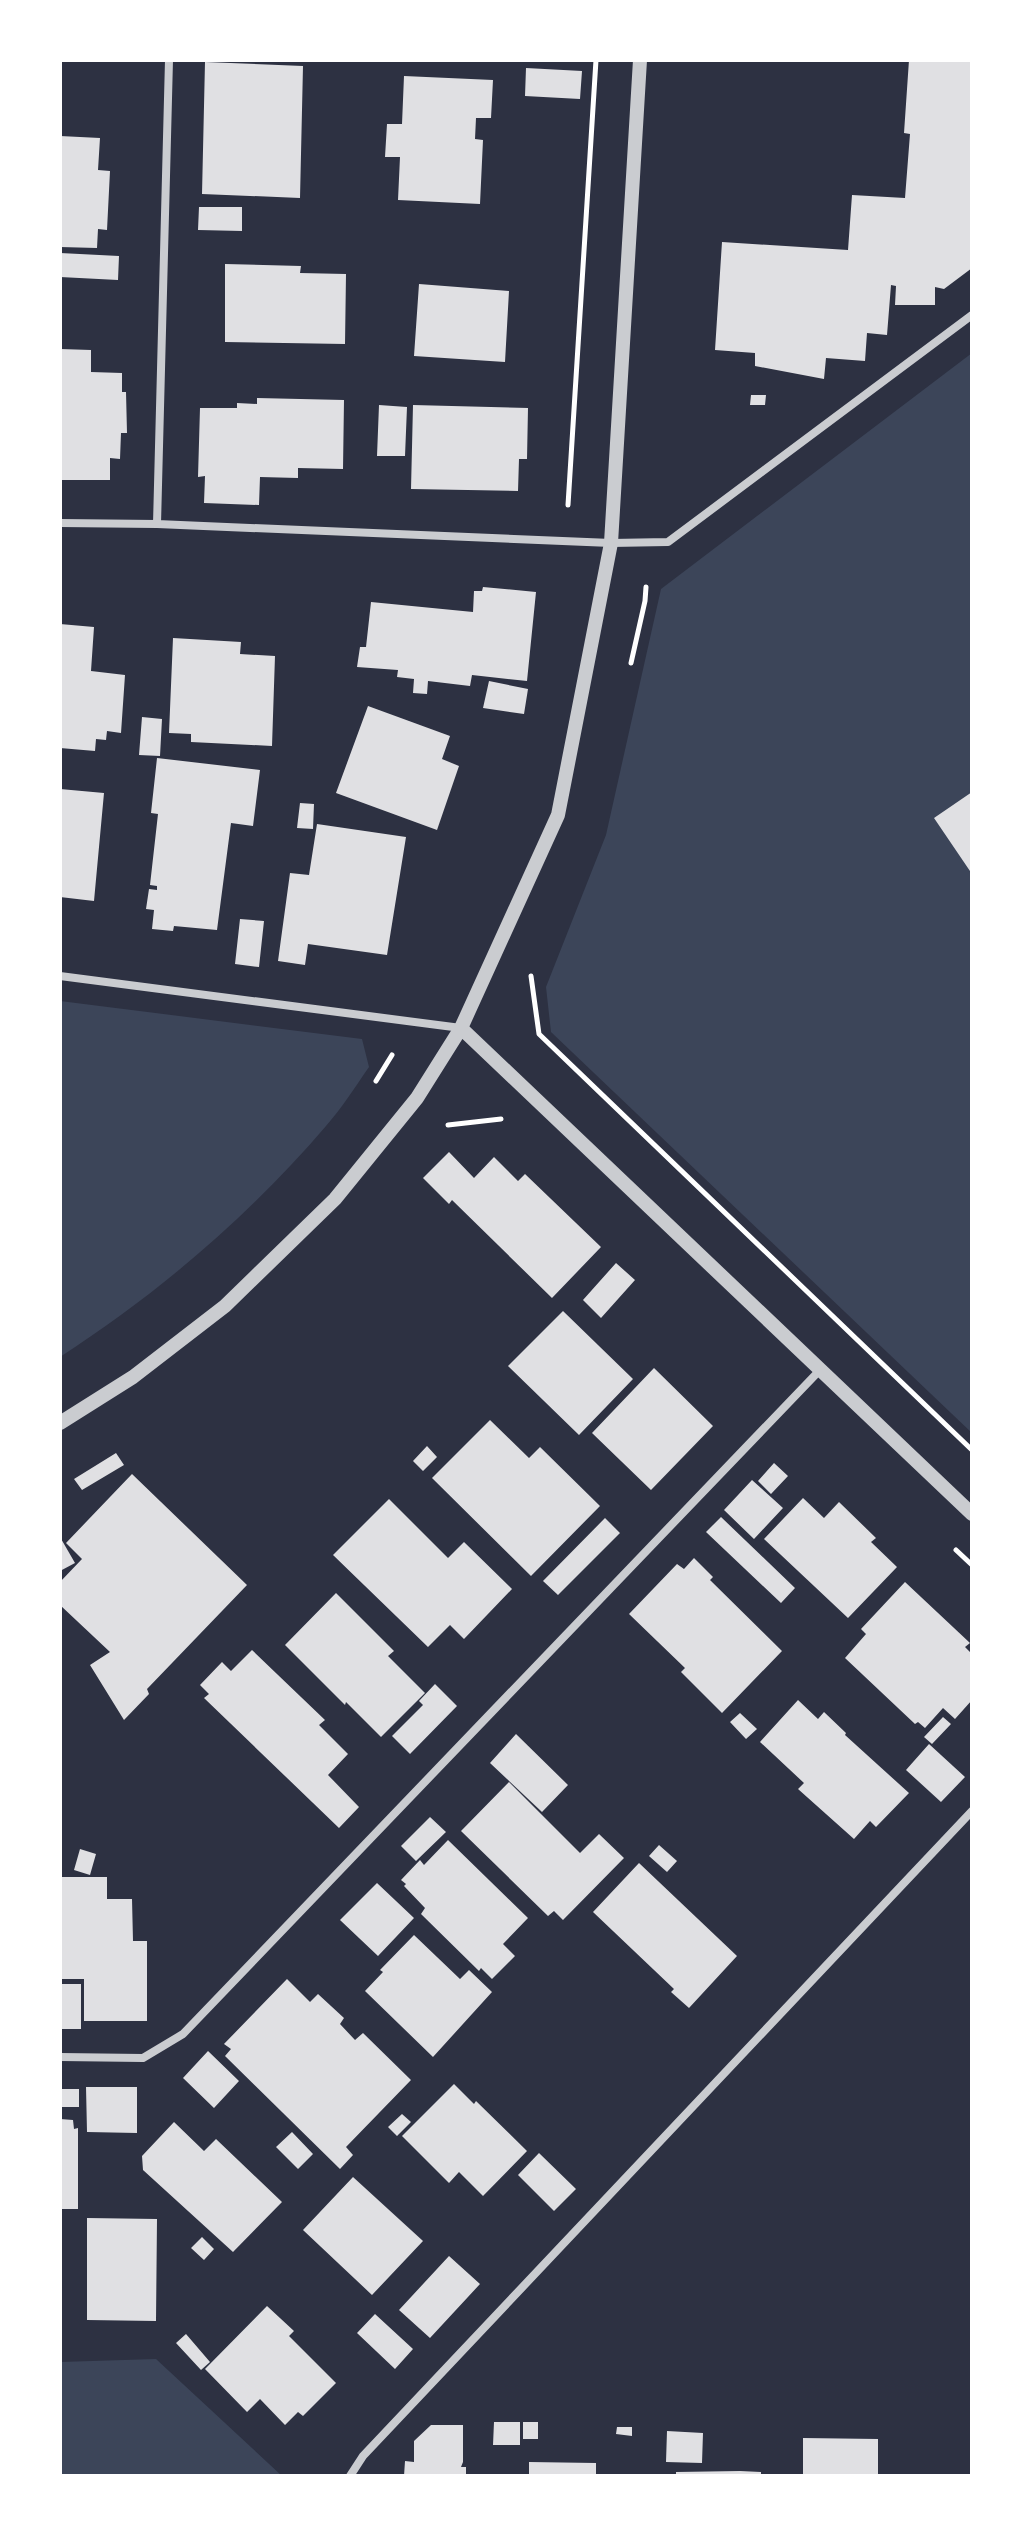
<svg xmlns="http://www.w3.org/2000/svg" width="1032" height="2536" viewBox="0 0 1032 2536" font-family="Karla,sans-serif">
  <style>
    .green { fill: #3c4559 }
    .building { fill: #e0e0e3 }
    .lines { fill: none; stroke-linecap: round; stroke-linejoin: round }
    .path { stroke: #fff; stroke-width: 5 }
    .minor { stroke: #caccd0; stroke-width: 8 }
    .tertiary { stroke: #caccd0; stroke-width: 14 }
  </style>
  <rect width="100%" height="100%" fill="#2d3142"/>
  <path class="green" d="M 972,353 L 972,1433 L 551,1032 L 546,987 L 606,835 L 661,589 Z
    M 60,1001 L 362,1039 L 369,1067 C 355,1087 342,1108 326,1126 C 249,1216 160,1292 60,1357 Z
    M 156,2359 L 282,2476 L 60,2476 L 60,2362 Z"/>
  <path class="building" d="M 909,60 L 972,60 L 972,268 L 944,289 L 935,287 L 935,305 L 895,305 L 896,286 L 891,285 L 887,335 L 867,333 L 865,361 L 826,358 L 824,379 L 755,366 L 755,353 L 715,350 L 722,242 L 848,250 L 852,195 L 905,198 L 910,134 L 904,133 Z
    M 205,62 L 303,66 L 300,198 L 202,194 Z
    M 526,68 L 582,71 L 580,99 L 525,96 Z
    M 404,76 L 493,80 L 491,118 L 476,118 L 475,139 L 483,140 L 480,204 L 398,200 L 400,157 L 385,157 L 387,124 L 402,124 Z
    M 60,136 L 100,138 L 98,170 L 110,171 L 107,230 L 98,229 L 97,248 L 60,247 Z
    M 199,207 L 242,207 L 242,231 L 198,230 Z
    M 60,253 L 119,256 L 118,280 L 60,277 Z
    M 225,264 L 301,266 L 300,273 L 346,274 L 345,344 L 225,342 Z
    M 419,284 L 509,291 L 505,362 L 414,356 Z
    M 60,349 L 91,350 L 91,372 L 122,373 L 122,392 L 126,392 L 127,433 L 121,433 L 120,459 L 110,458 L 110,480 L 61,480 Z
    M 751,395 L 766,395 L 765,405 L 750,405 Z
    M 257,398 L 344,400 L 343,469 L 298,468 L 298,478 L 260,477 L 259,505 L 204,503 L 205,476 L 198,477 L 200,408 L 237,408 L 237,403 L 257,404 Z
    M 379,405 L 407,407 L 405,456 L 377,456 Z
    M 413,405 L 528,408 L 527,459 L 519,459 L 518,491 L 411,489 Z
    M 483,587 L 536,592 L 527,681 L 472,675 L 470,686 L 428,681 L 427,694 L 413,693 L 414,679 L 397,677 L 398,670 L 357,667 L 360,647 L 366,647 L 371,602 L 473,612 L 474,591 L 482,591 Z
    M 60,624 L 94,627 L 91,671 L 125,675 L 121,733 L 107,731 L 106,740 L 96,739 L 95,751 L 60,748 Z
    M 173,638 L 241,642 L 240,654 L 275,656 L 272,746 L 191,742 L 191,734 L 169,733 Z
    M 489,681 L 528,689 L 524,714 L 483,708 Z
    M 368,706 L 450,736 L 442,759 L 459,766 L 437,830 L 336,793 Z
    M 142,717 L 162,719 L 160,756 L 139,755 Z
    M 157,758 L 260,770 L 253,826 L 231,823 L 217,930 L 174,926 L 173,931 L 152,929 L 154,910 L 146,909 L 149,889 L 157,890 L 157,886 L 150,885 L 158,814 L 151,813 Z
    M 60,789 L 104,793 L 94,901 L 60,897 Z
    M 972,792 L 972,874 L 934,818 Z
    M 300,803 L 314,804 L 313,829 L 297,828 Z
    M 317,824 L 406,837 L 387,955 L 308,944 L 305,965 L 278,961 L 290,873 L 309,875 Z
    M 240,919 L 264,921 L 259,967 L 235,964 Z
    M 449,1152 L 474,1178 L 494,1157 L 518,1181 L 525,1174 L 601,1247 L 552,1298 L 452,1200 L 449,1204 L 423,1178 Z
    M 616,1263 L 635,1280 L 601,1318 L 583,1300 Z
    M 563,1311 L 633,1379 L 579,1435 L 508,1366 Z
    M 654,1368 L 713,1426 L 651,1490 L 592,1433 Z
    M 490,1420 L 529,1458 L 540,1447 L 600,1506 L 531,1576 L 432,1478 Z
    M 427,1446 L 437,1457 L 423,1471 L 413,1461 Z
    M 116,1453 L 124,1465 L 82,1490 L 74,1479 Z
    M 774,1463 L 788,1476 L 771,1494 L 758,1481 Z
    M 132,1474 L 247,1585 L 147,1689 L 149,1694 L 124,1720 L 90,1665 L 110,1652 L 60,1605 L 60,1582 L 82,1559 L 66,1543 Z
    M 752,1480 L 783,1508 L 754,1539 L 724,1510 Z
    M 803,1498 L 824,1518 L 839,1502 L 876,1538 L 871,1542 L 897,1567 L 848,1618 L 764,1539 Z
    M 389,1499 L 448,1558 L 464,1542 L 512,1589 L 464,1639 L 450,1625 L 428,1647 L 333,1555 Z
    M 721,1517 L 795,1588 L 781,1603 L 706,1532 Z
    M 605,1518 L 620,1533 L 558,1595 L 543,1581 Z
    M 60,1537 L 75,1563 L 60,1571 Z
    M 694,1558 L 713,1577 L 710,1580 L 782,1651 L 722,1713 L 681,1672 L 685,1668 L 629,1614 L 677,1564 L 684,1569 Z
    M 905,1582 L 970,1643 L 965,1647 L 972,1654 L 972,1700 L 955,1719 L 943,1708 L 925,1728 L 918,1722 L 915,1724 L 845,1658 L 866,1634 L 861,1629 Z
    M 336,1593 L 394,1651 L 388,1656 L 425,1693 L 381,1737 L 346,1702 L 345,1705 L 285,1645 Z
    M 252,1650 L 325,1720 L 319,1725 L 348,1754 L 328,1775 L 359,1807 L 339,1828 L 204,1698 L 209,1694 L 200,1685 L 222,1662 L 231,1671 Z
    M 435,1684 L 457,1706 L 410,1754 L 392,1736 L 423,1705 L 419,1701 Z
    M 798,1700 L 818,1719 L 824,1712 L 846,1733 L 845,1735 L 909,1793 L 876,1827 L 870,1821 L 854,1839 L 798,1789 L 804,1783 L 760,1742 Z
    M 740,1713 L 757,1729 L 746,1739 L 730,1722 Z
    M 943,1717 L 951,1724 L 932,1744 L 924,1737 Z
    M 516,1734 L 568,1785 L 542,1812 L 490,1763 Z
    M 929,1744 L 965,1777 L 941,1802 L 906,1770 Z
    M 509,1782 L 580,1853 L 599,1834 L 624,1858 L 563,1920 L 554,1911 L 548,1916 L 461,1831 Z
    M 430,1817 L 446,1832 L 416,1861 L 401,1846 Z
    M 448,1840 L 528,1918 L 503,1944 L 515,1956 L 492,1979 L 481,1968 L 479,1971 L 421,1914 L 425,1908 L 404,1886 L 406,1884 L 401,1880 L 420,1860 L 424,1865 Z
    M 659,1845 L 677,1861 L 667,1872 L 649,1856 Z
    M 80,1849 L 96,1854 L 90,1875 L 74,1870 Z
    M 639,1863 L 737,1956 L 689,2008 L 671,1992 L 674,1989 L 593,1912 Z
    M 60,1877 L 107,1877 L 107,1899 L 132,1899 L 133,1941 L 147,1941 L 147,2021 L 84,2021 L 84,1979 L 61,1979 Z
    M 377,1883 L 414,1918 L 378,1956 L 340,1920 Z
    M 414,1935 L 460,1979 L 469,1970 L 492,1992 L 433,2057 L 365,1991 L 383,1972 L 380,1970 Z
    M 287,1979 L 310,2002 L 318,1994 L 344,2018 L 340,2024 L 355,2040 L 363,2033 L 411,2080 L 346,2147 L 353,2155 L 340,2169 L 225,2056 L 231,2049 L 224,2044 Z
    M 60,1984 L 81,1984 L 81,2029 L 60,2029 Z
    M 208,2051 L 239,2081 L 214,2108 L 183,2078 Z
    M 454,2084 L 474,2104 L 476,2101 L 527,2151 L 483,2196 L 459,2172 L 449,2183 L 402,2136 Z
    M 86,2087 L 137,2087 L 137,2133 L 87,2132 Z
    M 60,2089 L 79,2089 L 79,2107 L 60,2107 Z
    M 402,2114 L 411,2122 L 397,2136 L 388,2127 Z
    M 60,2119 L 73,2120 L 74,2129 L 78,2128 L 78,2209 L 60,2209 Z
    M 174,2122 L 204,2151 L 216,2139 L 282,2202 L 233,2252 L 143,2170 L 142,2156 Z
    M 292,2132 L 313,2154 L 298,2169 L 276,2147 Z
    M 539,2153 L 576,2189 L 554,2211 L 518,2175 Z
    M 353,2177 L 423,2241 L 372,2295 L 303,2230 Z
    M 87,2218 L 157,2219 L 156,2321 L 87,2320 Z
    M 202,2237 L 214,2249 L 204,2260 L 191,2248 Z
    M 449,2256 L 480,2284 L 430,2338 L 399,2310 Z
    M 267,2306 L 294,2331 L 289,2336 L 336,2383 L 303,2416 L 298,2412 L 285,2425 L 260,2399 L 247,2412 L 205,2369 Z
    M 375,2314 L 413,2349 L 395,2369 L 357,2333 Z
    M 186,2334 L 210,2362 L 201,2370 L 176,2343 Z
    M 494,2422 L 520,2422 L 520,2445 L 493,2445 Z
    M 523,2422 L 538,2422 L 538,2439 L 523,2439 Z
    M 431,2425 L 463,2425 L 463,2462 L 461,2467 L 466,2467 L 466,2476 L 404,2476 L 405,2461 L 414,2462 L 414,2441 Z
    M 617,2427 L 632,2427 L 632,2436 L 616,2434 Z
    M 667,2431 L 703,2433 L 702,2463 L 666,2462 Z
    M 803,2438 L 878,2439 L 878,2476 L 803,2476 Z
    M 529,2462 L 596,2463 L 596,2476 L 529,2476 Z
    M 740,2471 L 761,2472 L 761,2476 L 676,2476 L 676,2472 Z"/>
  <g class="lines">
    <path class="path" d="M 568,505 L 596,60
      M 631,663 L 645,601 L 646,587
      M 531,976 L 539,1034 L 972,1450
      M 376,1081 L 392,1055
      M 448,1125 L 501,1119
      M 956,1550 L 972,1565"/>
    <path class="minor" d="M 60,523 L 157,524 L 611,543 L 668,542 L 972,315
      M 157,524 L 169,60
      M 60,976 L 461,1028
      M 60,2057 L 143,2058 L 183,2034 L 820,1370
      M 350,2476 L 363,2456 L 972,1811"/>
    <path class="tertiary" d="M 461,1028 L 972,1514
      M 60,1423 L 133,1377 L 225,1306 L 335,1199 L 417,1098 L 461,1028 L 558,815 L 611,543 L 640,60"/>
  </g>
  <rect width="1032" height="2536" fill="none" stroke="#ffffff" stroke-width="124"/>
</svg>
